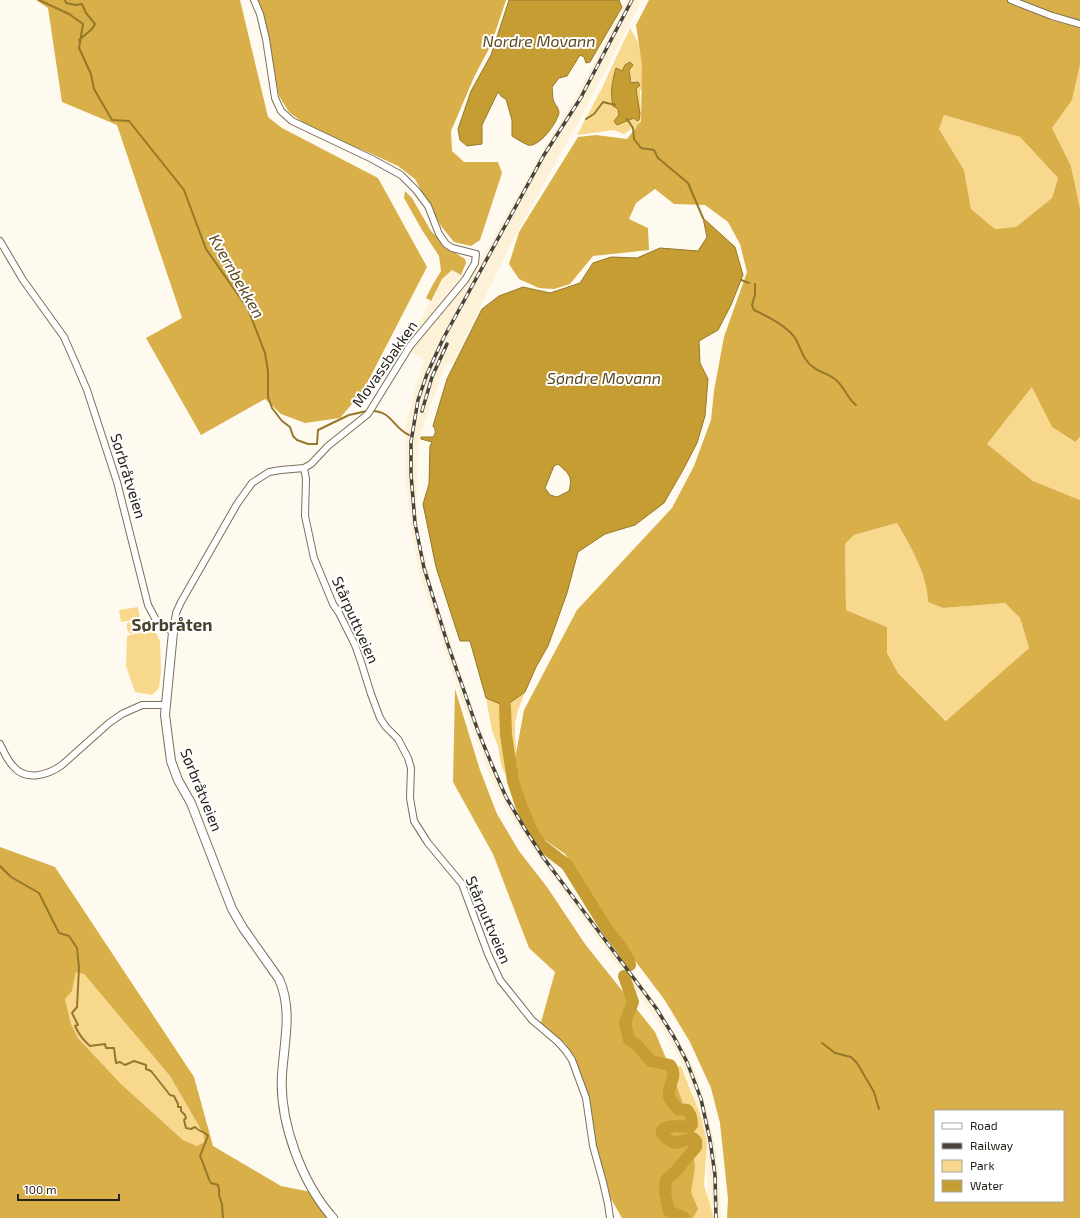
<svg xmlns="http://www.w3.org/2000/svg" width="1080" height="1218" viewBox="0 0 1080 1218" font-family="'Exo 2',sans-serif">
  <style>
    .built { fill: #fdf2d8 }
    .green { fill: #f8d88d; fill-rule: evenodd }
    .forest { fill: #d8af48; fill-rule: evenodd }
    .water { fill: #c59d32; stroke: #95782a; fill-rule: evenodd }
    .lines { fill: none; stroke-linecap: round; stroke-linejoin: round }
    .stream { stroke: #95782a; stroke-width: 2 }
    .river { stroke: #c59d32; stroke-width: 12 }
    .street-casing { stroke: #7a705a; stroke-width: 8 }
    .secondary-casing { stroke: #7a705a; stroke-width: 10 }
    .street { stroke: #fff; stroke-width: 6 }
    .secondary { stroke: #fff; stroke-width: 8 }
    .rail-casing { stroke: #48443b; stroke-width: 3.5 }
    .rail { stroke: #fff; stroke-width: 2; stroke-dasharray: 6; stroke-linecap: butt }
    .labels { text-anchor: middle; stroke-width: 4; stroke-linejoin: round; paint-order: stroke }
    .street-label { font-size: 15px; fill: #262219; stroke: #fff }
    .water-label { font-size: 16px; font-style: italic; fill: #5b4a20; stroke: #fff }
    .quarter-label { font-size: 17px; font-weight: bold; fill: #4b422e; stroke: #fff }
  </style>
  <rect width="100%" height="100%" fill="#fefaf0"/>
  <path class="built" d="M 626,0 L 642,0 L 578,123 L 517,232 L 454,361 L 445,365 L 421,432 L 418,452 L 416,512 L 419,534 L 434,594 L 485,743 L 498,775 L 513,805 L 538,844 L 573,893 L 654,1001 L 687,1054 L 696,1073 L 706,1107 L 715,1144 L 719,1173 L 721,1218 L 709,1218 L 706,1146 L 693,1091 L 679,1057 L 667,1035 L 646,1005 L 532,848 L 507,809 L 491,778 L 460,696 L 419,572 L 412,535 L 405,475 L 405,449 L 406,426 L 417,381 L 424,360 L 405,348 L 442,279 L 452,270 L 470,279 L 533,167 L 582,86 Z"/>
  <path class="green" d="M 630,28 L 638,42 L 647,83 L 640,91 L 641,117 L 639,127 L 633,128 L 624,134 L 614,130 L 577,135 L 601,90 ZM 630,62 L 629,70 L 639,112 L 634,118 L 617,125 L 619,115 L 618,109 L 613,105 L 611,95 Z
    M 1080,65 L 1080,208 L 1071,166 L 1052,128 L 1072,100 Z
    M 944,115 L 1020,137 L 1058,178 L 1052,198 L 1016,227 L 995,229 L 971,209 L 964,170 L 939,129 Z
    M 1033,386 L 1052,427 L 1074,442 L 1080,437 L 1080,500 L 1033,481 L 987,444 Z
    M 897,523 C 911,547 927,574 928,602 L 943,608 L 1005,603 L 1020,618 L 1029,648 L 947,721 L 898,673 L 887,653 L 887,627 L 846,610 L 845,544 L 854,535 Z
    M 138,607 L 140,619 L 121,622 L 119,610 Z
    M 144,619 L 147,626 L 146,630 L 130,634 L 127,629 L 127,623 Z
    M 154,629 L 160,641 L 161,671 L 159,688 L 152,695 L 135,692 L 126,666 L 127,636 Z
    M 525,692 L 518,710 L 515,723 L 515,738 L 520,782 L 521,805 L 501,765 L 498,746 L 492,731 L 486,698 L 505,706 Z
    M 76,971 L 84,974 L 170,1076 L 204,1135 L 204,1142 L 197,1146 L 183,1140 L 121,1084 L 78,1038 L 71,1025 L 65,998 L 72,991 Z
    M 681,1066 L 700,1114 L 707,1142 L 704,1185 L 714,1218 L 664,1218 L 660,1070 Z"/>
  <path class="forest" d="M 36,0 L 240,0 L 268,117 L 282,128 L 378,178 L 427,267 L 363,391 L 340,418 L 305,423 L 281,414 L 265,399 L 201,435 L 146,338 L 182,318 L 117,125 L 62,102 L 48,8 Z
    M 257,0 L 506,0 L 491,45 L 475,75 L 451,131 L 452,151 L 464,162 L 498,162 L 502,173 L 480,240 L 471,246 L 454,242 L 441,226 L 415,179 L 398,166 L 370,153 L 323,134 L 305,124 L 289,112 L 279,96 Z
    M 649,0 L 1080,0 L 1080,65 L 1072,100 L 1052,128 L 1071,166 L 1080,208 L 1080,437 L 1075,442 L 1052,427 L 1032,387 L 987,444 L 1033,481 L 1080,500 L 1080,1218 L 727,1218 L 728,1199 L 720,1123 L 711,1088 L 690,1042 L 664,999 L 617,937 L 565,854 L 542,838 L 523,807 L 515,759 L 524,710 L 577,610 L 672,508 L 694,466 L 711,420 L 714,391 L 724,337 L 747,272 L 740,244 L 728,222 L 705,205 L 674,204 L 655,189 L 636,203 L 629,219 L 648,228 L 649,250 L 593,256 L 570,284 L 554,289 L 539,288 L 519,279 L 509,264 L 519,232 L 578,137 L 596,135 L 627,139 L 641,121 L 642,65 L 636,25 ZM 944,115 L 1020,137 L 1058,178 L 1052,198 L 1016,227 L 995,229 L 971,209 L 964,170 L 939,129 ZM 897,523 C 911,547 927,574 928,602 L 943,608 L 1005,603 L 1020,618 L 1029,648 L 946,721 L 898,673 L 887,653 L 887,627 L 846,610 L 845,544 L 854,535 ZM 935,1111 L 1063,1111 L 1063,1201 L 935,1201 Z
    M 405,191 L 412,198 L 431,231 L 445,246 L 465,259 L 466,263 L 461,275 L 452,270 L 442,279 L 431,301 L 426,298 L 432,286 L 441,271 L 439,256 L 422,230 L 404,198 Z
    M 455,689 L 480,770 L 497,814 L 519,851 L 547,887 L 585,944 L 655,1032 L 673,1075 L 688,1119 L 695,1167 L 691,1192 L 698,1209 L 693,1218 L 622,1218 L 611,1199 L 595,1149 L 588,1098 L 574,1057 L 565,1043 L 540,1026 L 555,972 L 529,948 L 493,854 L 453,782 Z
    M 0,847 L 55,867 L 194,1077 L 213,1146 L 281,1186 L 316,1193 L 339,1218 L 0,1218 ZM 76,972 L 84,974 L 170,1076 L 204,1135 L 204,1142 L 197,1146 L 183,1140 L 121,1084 L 78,1038 L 71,1024 L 65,999 L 72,991 Z"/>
  <path class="water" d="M 509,0 L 619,0 L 622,7 L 590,62 L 586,63 L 584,57 L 580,55 L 567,76 L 559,78 L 552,87 C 553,91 552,98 554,102 C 556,106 559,108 559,113 C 557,123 539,148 528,145 C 523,143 517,139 512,136 L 512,120 L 506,99 L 502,97 L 498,92 L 482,125 L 482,144 L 467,146 L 460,140 L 458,129 L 471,91 L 491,55 Z
    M 630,62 L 633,65 L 629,70 L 631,83 L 638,82 L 640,85 L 636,89 L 640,114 L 639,120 L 637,121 L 634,118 L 617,125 L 614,121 L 619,115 L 618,109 L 613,106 C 610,92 612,82 616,68 L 622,71 L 625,65 Z
    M 703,218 L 735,247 L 743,275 L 731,305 L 718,330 L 699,341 L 700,363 L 708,379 L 705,416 L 697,443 L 683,470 L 664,503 L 635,525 L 605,534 L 578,552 L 567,593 L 548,646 L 536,667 L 525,692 L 505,706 L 486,698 L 470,641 L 460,641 L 436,567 L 423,504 L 429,484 L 430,446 L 432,442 L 421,439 L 421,437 L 433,437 C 436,433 436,430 433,426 L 447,379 L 482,309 L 499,296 L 523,287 L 550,293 L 580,283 L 593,263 L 611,257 L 637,258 L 660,248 L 698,251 L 707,237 ZM 558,464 C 569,474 573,476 569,491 L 557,497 L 550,495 L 545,488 L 554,466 Z"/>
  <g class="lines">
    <path class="stream" d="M 39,0 L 69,14 L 83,24 L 79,48 L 91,74 L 94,89 L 112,120 L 129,121 L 184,190 L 206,249 L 248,309 L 265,353 L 268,371 L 268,397 L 272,408 L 282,421 L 290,427 L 293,436 L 297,440 L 308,444 L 317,444 L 318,430 L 349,415 L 367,411
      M 65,0 L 66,3 L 76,5 L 82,4 L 86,13 L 95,24 L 92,29 L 79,40
      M 586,119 L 594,114 L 603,102 L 615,105
      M 627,119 L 633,128 L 634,139 L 641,148 L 654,150 L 658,158 L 688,183 L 703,218
      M 741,280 L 749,283
      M 755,284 L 755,295 L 752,305 L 754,310 C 767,316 787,326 795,338 C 801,348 803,360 813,367 C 820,373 831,374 837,381 C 845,388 847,398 856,405
      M 372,411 C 392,411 393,428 409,435
      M 0,866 L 11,877 L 39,893 L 59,933 L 69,936 L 77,948 L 79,968 L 77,1007 L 72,1013 L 78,1025 L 75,1026 C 79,1035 83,1040 90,1046 L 105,1044 L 106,1048 L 114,1048 L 116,1063 L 120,1062 L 125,1065 L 134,1061 L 146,1065 L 146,1069 L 151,1071 L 170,1095 L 174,1096 L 178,1104 L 178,1107 L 181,1107 L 181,1111 L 185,1115 L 186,1118 L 184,1120 L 186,1128 L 191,1129 L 195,1127 C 199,1132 205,1131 208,1136 L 200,1156 C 203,1161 209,1182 211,1183 C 213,1184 216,1184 218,1185 L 219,1189 L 219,1195 L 222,1204 L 223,1218
      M 822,1043 L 835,1053 L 851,1057 L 857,1063 L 874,1092 L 879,1109"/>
    <path class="river" d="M 505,706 L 506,735 L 513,781 L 521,805 L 533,833 L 541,845 L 567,865 L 606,928 L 620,946 L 629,960 L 630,965
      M 624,976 L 633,1002 L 625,1022 L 629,1040 L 637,1045 L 651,1061 L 670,1065 C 679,1078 667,1083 669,1096 C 670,1101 675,1105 678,1109
      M 678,1109 L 687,1110 C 691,1114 692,1120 692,1125 L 690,1127 C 683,1126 667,1125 662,1130 L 662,1134 L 667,1139 L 675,1143 L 693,1138 L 696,1141 L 696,1147 L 675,1172 L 666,1180 L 665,1193 L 669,1211 L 684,1218"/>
    <g class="street-casing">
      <path id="street" d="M 1011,0 L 1052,16 L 1080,24
        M 0,241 L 23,280 L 64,337 L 75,362 L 87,390 L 117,482 L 148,605 L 156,620 L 173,632 L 176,613 L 181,602 L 237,504 L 252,483 L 269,472 L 281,470 L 304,468 L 311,464 L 328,446 L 368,414 L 410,346 L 465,280 L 475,263 L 476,254 L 452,248 L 446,244 L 439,234 L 428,206 L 416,190 L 401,175 L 372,159 L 292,121 L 281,111 L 275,98 L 266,39 L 260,14 L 254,0
        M 304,468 L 306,479 L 305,516 L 314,558 L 333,604 L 339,613 L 355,645 L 361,662 L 371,694 L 380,718 L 386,727 L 398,739 L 408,758 L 411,768 L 410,798 L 414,821 L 428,843 L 462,884 L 488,954 L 500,980 L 532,1020 L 558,1042 L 566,1051 L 572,1060 L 586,1098 L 593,1146 L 603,1182 L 608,1204 L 610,1218
        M 0,744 C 4,752 7,760 13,766 C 26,782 48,775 62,765 L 109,723 L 122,714 L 142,705 L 165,705"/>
    </g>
    <g class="secondary-casing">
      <path id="secondary" d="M 173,632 L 165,715 L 171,761 L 178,780 L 191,803 L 232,909 L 243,928 L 279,979 C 293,1010 284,1042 282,1075 C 279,1122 302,1183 333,1218"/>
    </g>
    <use href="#street" class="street"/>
    <use href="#secondary" class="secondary"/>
    <g class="rail-casing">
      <path id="rail" d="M 582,96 L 544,155 L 443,339 L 427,374 L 418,400 L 411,442 L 411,474 L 415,523 L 424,568 L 447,642 L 478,731 L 492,765 L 506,797 L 525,829 L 543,857 L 656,1008 L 674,1037 L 687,1062 L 701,1099 L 710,1140 L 715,1175 L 716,1218
        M 579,101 L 632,0
        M 422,411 L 432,377 L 447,344"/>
    </g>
    <use href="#rail" class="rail"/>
  </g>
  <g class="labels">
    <g class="street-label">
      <text transform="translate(385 364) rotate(-55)" y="5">Movassbakken</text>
      <text transform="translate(128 476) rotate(73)" y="5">Sørbråtveien</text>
      <text transform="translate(355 620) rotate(66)" y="5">Stårputtveien</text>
      <text transform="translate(201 790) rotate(68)" y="5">Sørbråtveien</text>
      <text transform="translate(488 920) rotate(67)" y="5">Stårputtveien</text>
    </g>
    <g class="water-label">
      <text x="539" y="47">Nordre Movann</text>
      <text transform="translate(237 276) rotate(60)" y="6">Kvernbekken</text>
      <text x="604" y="384">Søndre Movann</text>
    </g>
    <g class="quarter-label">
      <text x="172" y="631">Sørbråten</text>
    </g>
  </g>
  <rect x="934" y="1110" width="130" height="92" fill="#ffffff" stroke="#a8a7a3"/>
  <rect x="942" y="1123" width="20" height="6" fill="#ffffff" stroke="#a8a7a3"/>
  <text x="970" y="1130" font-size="12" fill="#262219">Road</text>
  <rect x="942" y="1143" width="20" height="6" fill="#48443b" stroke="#a8a7a3"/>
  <text x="970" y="1150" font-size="12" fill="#262219">Railway</text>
  <rect x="942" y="1160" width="20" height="12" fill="#f8d88d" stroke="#a8a7a3"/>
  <text x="970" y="1170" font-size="12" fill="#262219">Park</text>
  <rect x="942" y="1180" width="20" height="12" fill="#c59d32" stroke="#a8a7a3"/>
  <text x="970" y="1190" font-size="12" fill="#262219">Water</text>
  <path d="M18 1194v6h101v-6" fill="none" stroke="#262219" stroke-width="2"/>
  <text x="24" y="1194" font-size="12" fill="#262219" stroke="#ffffff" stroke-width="3" paint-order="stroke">100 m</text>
</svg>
